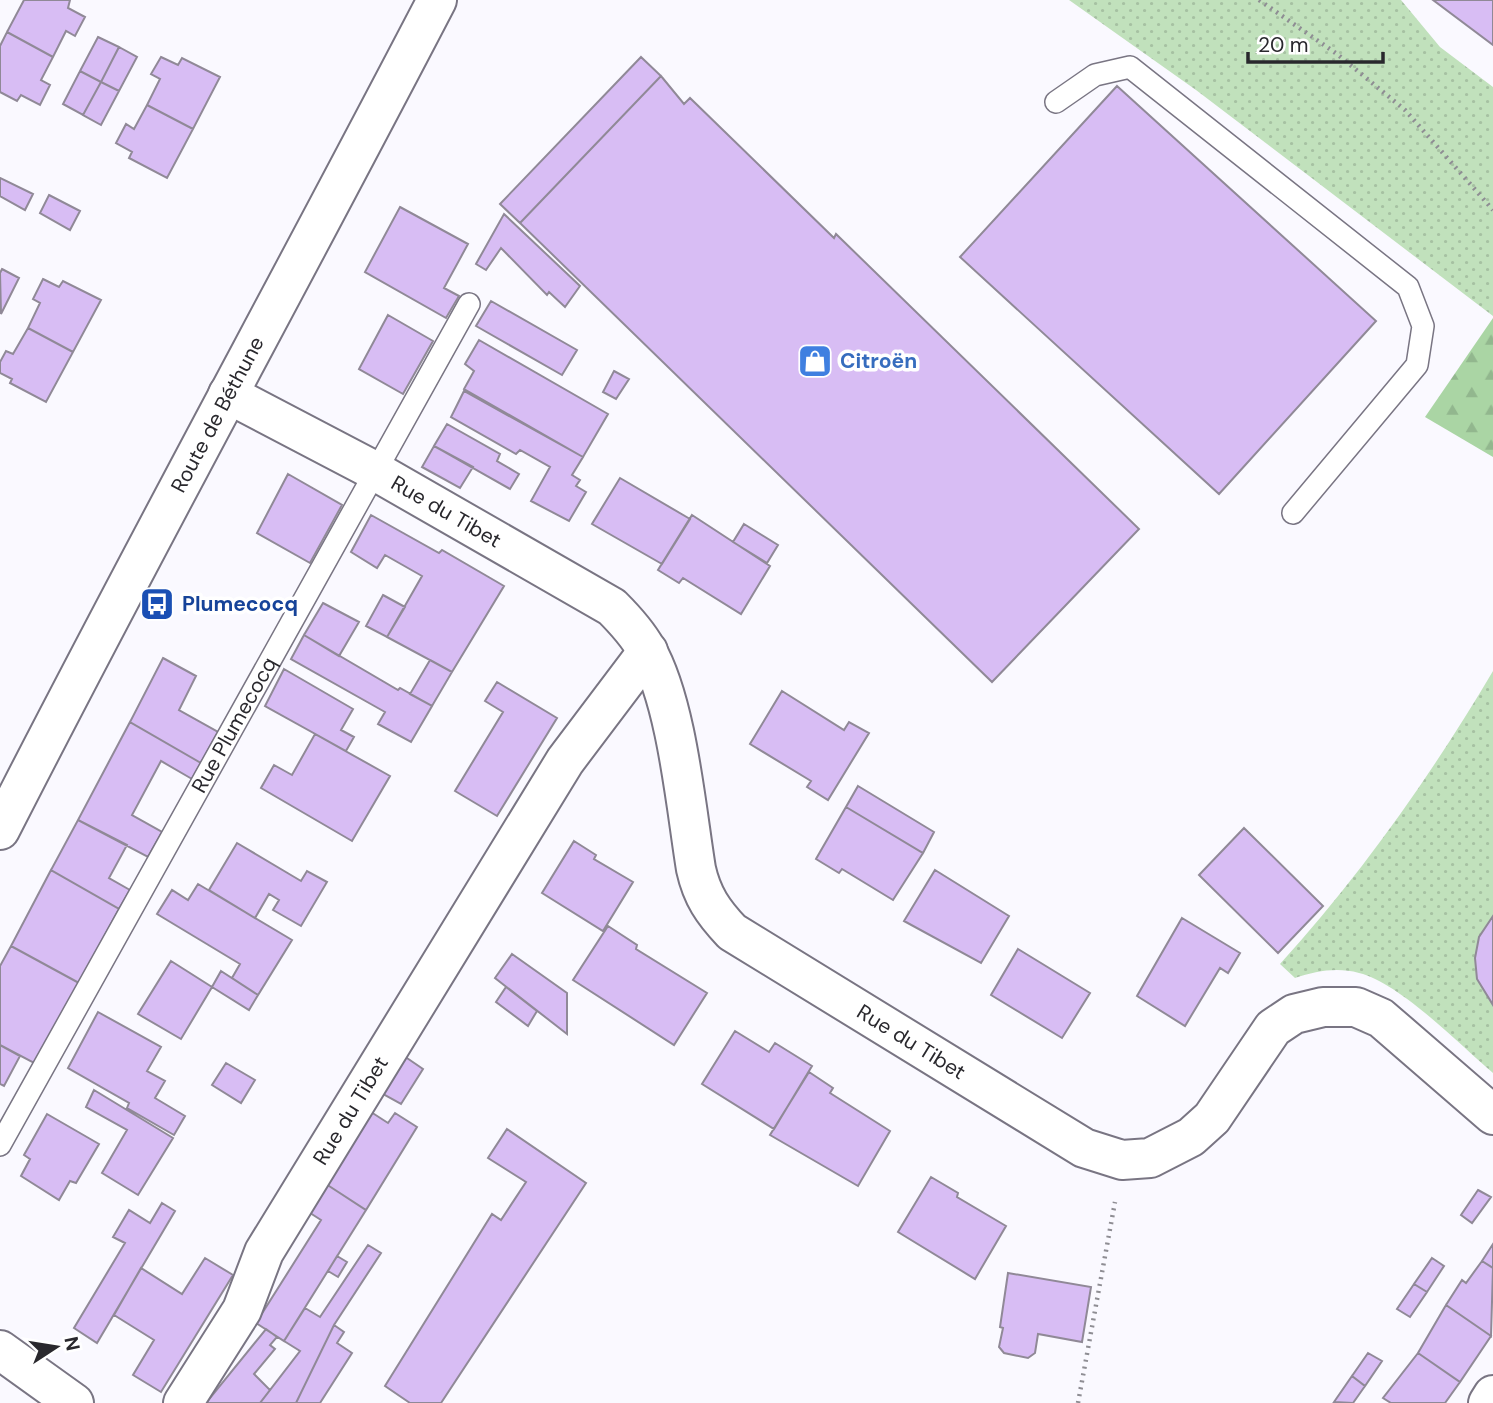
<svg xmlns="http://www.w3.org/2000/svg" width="1493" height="1403" viewBox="0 0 1493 1403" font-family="'DM Sans',sans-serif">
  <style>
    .grass { fill: url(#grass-dots) }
    .forest { fill: url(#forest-firs) }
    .building { fill: #d8bdf4; stroke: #908997; stroke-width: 2 }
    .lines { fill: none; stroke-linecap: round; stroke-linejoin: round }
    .service-casing { stroke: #797583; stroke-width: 24 }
    .minor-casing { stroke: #797583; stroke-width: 42 }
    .tertiary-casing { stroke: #797583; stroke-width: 42 }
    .secondary-casing { stroke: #797583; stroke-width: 42 }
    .path { stroke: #8e8d93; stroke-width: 4.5; stroke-dasharray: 2 5; stroke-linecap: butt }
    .service { stroke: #fff; stroke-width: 21 }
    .minor { stroke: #fff; stroke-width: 38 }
    .tertiary { stroke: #fff; stroke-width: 38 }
    .secondary { stroke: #fff; stroke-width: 38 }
    .labels { text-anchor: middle; stroke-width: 7; stroke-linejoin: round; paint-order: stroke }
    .shop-label { font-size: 21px; font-weight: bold; fill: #366cbe; stroke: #fff; text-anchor: start }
    .street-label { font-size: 21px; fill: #29282d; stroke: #fff }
    .transit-label { font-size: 21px; font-weight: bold; fill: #164399; stroke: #fff; text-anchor: start }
  </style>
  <defs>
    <pattern id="grass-dots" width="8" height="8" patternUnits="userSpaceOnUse" patternTransform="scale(1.75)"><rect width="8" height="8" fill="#c1e1bc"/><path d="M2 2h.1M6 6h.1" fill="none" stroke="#a6c1a2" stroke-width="1.8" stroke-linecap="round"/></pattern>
    <pattern id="forest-firs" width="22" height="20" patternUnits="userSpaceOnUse" patternTransform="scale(1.75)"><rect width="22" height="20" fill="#aad5a4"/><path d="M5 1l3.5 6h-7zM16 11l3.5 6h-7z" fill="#92b78e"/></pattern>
  </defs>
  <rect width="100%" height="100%" fill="#faf9ff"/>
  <path class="grass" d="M 1069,0 L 1401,0 L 1440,47 L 1493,87 L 1493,316 L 1196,90 Z
    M 1493,671 L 1493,916 L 1479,937 L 1475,958 L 1477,979 L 1493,1005 L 1493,1073 C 1460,1045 1400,983 1359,973 C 1337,967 1316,971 1295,978 L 1280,964 C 1361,875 1432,774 1493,671 Z"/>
  <path class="forest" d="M 1493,318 L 1493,457 L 1425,417 Z"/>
  <path class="building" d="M 24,0 L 70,0 L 68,8 L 85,17 L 75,36 L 66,31 L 53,57 L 7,32 Z
    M 1433,0 L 1493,0 L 1493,45 Z
    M 7,32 L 53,57 L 41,80 L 50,85 L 40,105 L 21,95 L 17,101 L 0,92 L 0,46 Z
    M 98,37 L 119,47 L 101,82 L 80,71 Z
    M 119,47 L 137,57 L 119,91 L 101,82 Z
    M 161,57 L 178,65 L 182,58 L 220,77 L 193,129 L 147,105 L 160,79 L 151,74 Z
    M 641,57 L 661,76 L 520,223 L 500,204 Z
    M 80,71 L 101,82 L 83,115 L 63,104 Z
    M 661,76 L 684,104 L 690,98 L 834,238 L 836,234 L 1139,529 L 992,682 L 520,223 Z
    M 101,82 L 119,91 L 101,125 L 83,115 Z
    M 1117,86 L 1376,321 L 1219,494 L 960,257 Z
    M 147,105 L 193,129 L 167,178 L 129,158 L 132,152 L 116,143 L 126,124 L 134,129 Z
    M 0,178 L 33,194 L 25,210 L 0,196 Z
    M 49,195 L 80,211 L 70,230 L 40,213 Z
    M 400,207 L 468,244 L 444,288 L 459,296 L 446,318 L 365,272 Z
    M 504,214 L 580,286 L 565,307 L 549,292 L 547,295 L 501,248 L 486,270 L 476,264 Z
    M 2,269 L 19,278 L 1,314 L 0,273 Z
    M 43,279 L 59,287 L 63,281 L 101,300 L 73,352 L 28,328 L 40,303 L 33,299 Z
    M 491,301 L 577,350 L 562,375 L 476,326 Z
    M 388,315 L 433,341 L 403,394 L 359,369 Z
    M 28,328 L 73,352 L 46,402 L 10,383 L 12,379 L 0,373 L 0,362 L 6,351 L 13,354 Z
    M 479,340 L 608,414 L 583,457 L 464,389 L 474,371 L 465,364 Z
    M 614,371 L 629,379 L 616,399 L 603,392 Z
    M 464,391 L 583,457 L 572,475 L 580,480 L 576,486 L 586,492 L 569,521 L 531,501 L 550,467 L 520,450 L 516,454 L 451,417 Z
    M 447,424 L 500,454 L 497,461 L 519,474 L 510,489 L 434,446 Z
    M 434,446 L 473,467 L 460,488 L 422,467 Z
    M 288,474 L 342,505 L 310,563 L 257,533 Z
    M 620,478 L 690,519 L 662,564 L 592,524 Z
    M 371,515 L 439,553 L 442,550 L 504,586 L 452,672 L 387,637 L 422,576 L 385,555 L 377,568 L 351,552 Z
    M 692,515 L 770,566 L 741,614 L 683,578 L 679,583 L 658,570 Z
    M 744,524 L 778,545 L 767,563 L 733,542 Z
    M 383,595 L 405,607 L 387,637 L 366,626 Z
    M 323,603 L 359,622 L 339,656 L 304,635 Z
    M 304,635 L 398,690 L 400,688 L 432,706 L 411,742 L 378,724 L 385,712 L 291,659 Z
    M 163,658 L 196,676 L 179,710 L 218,732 L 201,763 L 130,722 Z
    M 430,660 L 452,672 L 432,706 L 410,694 Z
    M 284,669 L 353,709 L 341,730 L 354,737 L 346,751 L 265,706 Z
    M 497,682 L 557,718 L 497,816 L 455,791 L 503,712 L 485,701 Z
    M 782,691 L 844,730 L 849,722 L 869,733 L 828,800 L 807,787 L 811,781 L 750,744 Z
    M 130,722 L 201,763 L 192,779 L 161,761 L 132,815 L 162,832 L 148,857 L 78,820 Z
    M 315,734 L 390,776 L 352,841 L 261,788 L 274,765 L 292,775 Z
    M 858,786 L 934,832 L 923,853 L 846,807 Z
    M 846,807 L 923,853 L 893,900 L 842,869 L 839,873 L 816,859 Z
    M 78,820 L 127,845 L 109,878 L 130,890 L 119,909 L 51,870 Z
    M 1244,828 L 1323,906 L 1278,953 L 1199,875 Z
    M 574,841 L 596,855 L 594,859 L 633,882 L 603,931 L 542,893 Z
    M 237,843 L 301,881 L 307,871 L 327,882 L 301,926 L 273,910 L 279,900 L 269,894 L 255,918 L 209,890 Z
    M 51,870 L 119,909 L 79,983 L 11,946 Z
    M 935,870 L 1009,916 L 981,963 L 904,921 Z
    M 198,884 L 292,940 L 258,995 L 232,978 L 240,964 L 157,914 L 172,890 L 188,900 Z
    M 1493,916 L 1493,1005 L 1477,979 L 1475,958 L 1479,937 Z
    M 1182,918 L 1240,953 L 1228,973 L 1220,968 L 1185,1026 L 1137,996 Z
    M 608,926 L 637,945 L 636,949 L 707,993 L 674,1045 L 573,980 Z
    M 11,946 L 79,983 L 36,1064 L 0,1045 L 0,966 Z
    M 1018,949 L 1090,993 L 1062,1038 L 991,995 Z
    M 512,954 L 567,993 L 567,1034 L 495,978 Z
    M 171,961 L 212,987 L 181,1039 L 138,1014 Z
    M 221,971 L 258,995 L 249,1010 L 212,987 Z
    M 506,987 L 537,1011 L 528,1026 L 496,1002 Z
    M 98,1012 L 161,1047 L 147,1071 L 165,1081 L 155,1098 L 185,1116 L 174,1135 L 127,1108 L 129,1103 L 68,1068 Z
    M 735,1031 L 769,1052 L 775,1043 L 812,1066 L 774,1129 L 702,1084 Z
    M 0,1045 L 20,1056 L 4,1086 L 0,1084 Z
    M 404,1056 L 423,1069 L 401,1104 L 381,1093 Z
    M 226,1063 L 255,1080 L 241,1103 L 212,1085 Z
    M 809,1072 L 833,1088 L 830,1093 L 890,1131 L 858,1186 L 770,1135 Z
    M 94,1090 L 173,1138 L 138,1195 L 102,1173 L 127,1130 L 86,1107 Z
    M 371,1112 L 388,1123 L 395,1113 L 417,1127 L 366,1210 L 326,1184 Z
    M 47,1114 L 99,1144 L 76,1183 L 70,1181 L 59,1200 L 21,1176 L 30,1159 L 24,1155 Z
    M 507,1129 L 586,1183 L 441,1403 L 410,1403 L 385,1386 L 492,1214 L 501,1220 L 526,1182 L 488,1158 Z
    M 931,1177 L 958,1193 L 957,1197 L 1006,1226 L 975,1279 L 898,1232 Z
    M 326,1184 L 366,1210 L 284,1341 L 256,1323 L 321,1220 L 307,1211 Z
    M 1478,1190 L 1491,1197 L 1472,1223 L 1461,1215 Z
    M 162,1203 L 175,1211 L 97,1343 L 74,1328 L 125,1243 L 113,1237 L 129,1210 L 150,1223 Z
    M 1493,1244 L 1493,1268 L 1482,1261 Z
    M 368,1245 L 381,1253 L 334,1325 L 296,1403 L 260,1403 L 300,1351 L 284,1341 L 305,1308 L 320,1317 Z
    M 337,1256 L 347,1262 L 338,1277 L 328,1271 Z
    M 205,1258 L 233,1275 L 161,1392 L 133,1375 L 154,1340 L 114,1315 L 141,1268 L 182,1294 Z
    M 1432,1258 L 1444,1266 L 1427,1292 L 1414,1284 Z
    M 1482,1261 L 1493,1268 L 1491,1336 L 1446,1305 L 1462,1280 L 1466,1283 Z
    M 1008,1273 L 1091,1287 L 1082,1342 L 1038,1334 L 1035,1353 L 1028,1358 L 1004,1353 L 999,1347 L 1003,1328 L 1000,1327 Z
    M 1414,1284 L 1427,1292 L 1410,1317 L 1397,1309 Z
    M 1446,1305 L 1491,1336 L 1460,1382 L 1418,1353 Z
    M 334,1325 L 344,1332 L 337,1343 L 352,1353 L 320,1403 L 296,1403 Z
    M 266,1329 L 277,1337 L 270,1345 L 275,1349 L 254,1374 L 270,1390 L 260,1403 L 206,1403 Z
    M 1368,1353 L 1382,1361 L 1365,1386 L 1352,1376 Z
    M 1418,1353 L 1460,1382 L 1445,1403 L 1391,1403 L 1383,1398 Z
    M 1352,1376 L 1365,1386 L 1353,1403 L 1334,1402 Z"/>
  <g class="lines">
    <g class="service-casing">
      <g id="service">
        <path d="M 1056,102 L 1095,75 L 1130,67 L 1408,287 L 1423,326 L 1417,365 L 1293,513"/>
        <path id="s1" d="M 0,1145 L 469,304"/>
      </g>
    </g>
    <g class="minor-casing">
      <g id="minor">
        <path id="s2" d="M 228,394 L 375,471 L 612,607 C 625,620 637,633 646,649 C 677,702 686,808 696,869 C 702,896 713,912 732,932 L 1084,1148 L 1122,1160 L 1150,1158 L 1191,1137 L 1212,1118 L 1273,1028 L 1294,1014 L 1323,1007 L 1356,1007 L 1381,1018 L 1493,1115"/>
        <path id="s3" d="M 183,1403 L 242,1310 L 264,1252 L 565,761 L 648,651"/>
        <path d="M 1488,1403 L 1493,1395"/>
      </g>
    </g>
    <g class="tertiary-casing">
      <path id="tertiary" d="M 0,1350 L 74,1403"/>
    </g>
    <g class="secondary-casing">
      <g id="secondary">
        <path id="s4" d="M 0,830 C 142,551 293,277 437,0"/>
      </g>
    </g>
    <path class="path" d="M 1259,0 L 1337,54 L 1405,110 L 1493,210
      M 1078,1403 L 1115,1202"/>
    <use href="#service" class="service"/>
    <use href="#minor" class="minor"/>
    <use href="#tertiary" class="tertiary"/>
    <use href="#secondary" class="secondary"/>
  </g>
  <defs>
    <g id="shop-square" transform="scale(1.75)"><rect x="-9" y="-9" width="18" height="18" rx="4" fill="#3f7fe0" stroke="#fff"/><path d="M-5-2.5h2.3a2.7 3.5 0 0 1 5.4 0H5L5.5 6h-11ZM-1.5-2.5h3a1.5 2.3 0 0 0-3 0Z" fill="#fff"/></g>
    <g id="bus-square" transform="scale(1.75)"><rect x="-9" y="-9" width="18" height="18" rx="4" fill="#1a4fb4" stroke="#fff"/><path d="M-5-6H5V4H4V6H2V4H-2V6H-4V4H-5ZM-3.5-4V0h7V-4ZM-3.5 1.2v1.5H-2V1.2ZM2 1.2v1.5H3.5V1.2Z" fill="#fff"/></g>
  </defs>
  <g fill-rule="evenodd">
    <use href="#shop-square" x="815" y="361"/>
    <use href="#bus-square" x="157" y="604"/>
  </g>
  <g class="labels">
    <g class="shop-label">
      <text x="840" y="368">Citroën</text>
    </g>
    <g class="street-label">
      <text dy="7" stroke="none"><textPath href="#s4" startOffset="469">Route de Béthune</textPath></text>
      <text dy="7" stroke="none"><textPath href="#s2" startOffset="248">Rue du Tibet</textPath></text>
      <text dy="7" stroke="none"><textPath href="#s1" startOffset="481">Rue Plumecocq</textPath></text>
      <text dy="7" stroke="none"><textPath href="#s2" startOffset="1004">Rue du Tibet</textPath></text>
      <text dy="7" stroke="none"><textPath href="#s3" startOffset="338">Rue du Tibet</textPath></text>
    </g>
    <g class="transit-label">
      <text x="182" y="611">Plumecocq</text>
    </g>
  </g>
  <g transform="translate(56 1347) rotate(78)" stroke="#ffffff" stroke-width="5" paint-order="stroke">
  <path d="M0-5L12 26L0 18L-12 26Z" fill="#29282d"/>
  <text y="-10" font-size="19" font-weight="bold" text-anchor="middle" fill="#29282d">N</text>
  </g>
  <path d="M1248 52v10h135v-10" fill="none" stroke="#29282d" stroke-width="3.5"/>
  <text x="1258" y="52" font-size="21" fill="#29282d" stroke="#ffffff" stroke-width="5" paint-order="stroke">20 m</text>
</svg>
